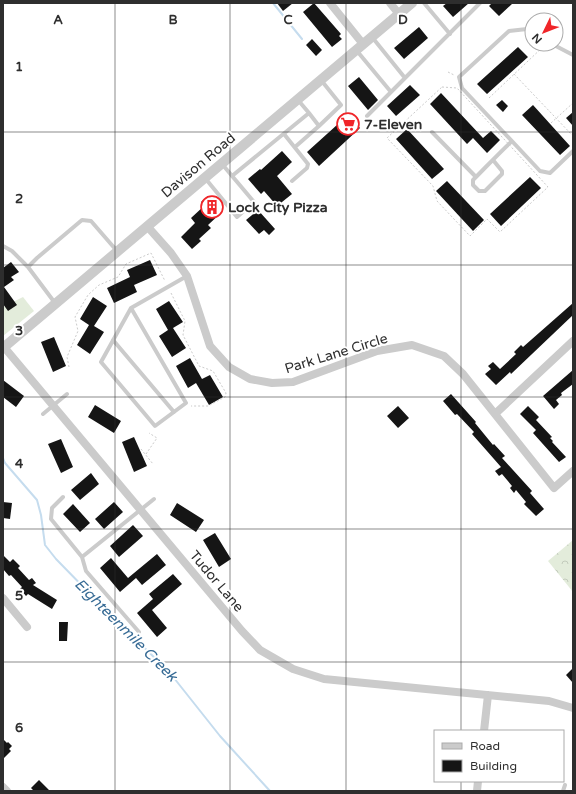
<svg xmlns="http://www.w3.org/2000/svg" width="576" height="794" viewBox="0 0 576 794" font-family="'Varela Round',sans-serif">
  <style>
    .grass { fill: #e3ecdb }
    .park { fill: url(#park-crowns) }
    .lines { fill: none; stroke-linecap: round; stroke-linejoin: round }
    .stream { stroke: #c5dcee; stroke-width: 2 }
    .building { fill: #151515 }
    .path { stroke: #cbcbcb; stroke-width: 1; stroke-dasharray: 2 2; stroke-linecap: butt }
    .service { stroke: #cbcbcb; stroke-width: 4 }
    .minor { stroke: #cbcbcb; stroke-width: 8 }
    .tertiary { stroke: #cbcbcb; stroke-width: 10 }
    .grid { fill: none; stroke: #2e2e2e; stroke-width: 1; stroke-opacity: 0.55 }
    .labels { text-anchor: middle; stroke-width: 4; stroke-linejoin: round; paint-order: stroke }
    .poi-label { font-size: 14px; font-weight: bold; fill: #2e2e2e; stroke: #fff; text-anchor: start }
    .street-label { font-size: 14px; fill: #2e2e2e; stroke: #fff }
    .water-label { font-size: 15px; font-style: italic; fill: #376b95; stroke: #fff }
    .grid-label { font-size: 13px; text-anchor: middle; font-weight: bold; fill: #2e2e2e; stroke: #fff; stroke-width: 4; stroke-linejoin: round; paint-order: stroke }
  </style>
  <defs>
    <pattern id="park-crowns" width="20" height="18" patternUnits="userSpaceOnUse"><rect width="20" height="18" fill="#e3ecdb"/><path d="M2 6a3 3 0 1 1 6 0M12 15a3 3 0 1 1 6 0" fill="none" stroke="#c3cbbc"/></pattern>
  </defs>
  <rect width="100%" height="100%" fill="#fff"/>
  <path class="grass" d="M 23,297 L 34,311 L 3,336 L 3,307 Z"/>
  <path class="park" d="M 573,540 L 573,592 L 548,561 Z"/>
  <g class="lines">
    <path class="stream" d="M 273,3 L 302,39
      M 3,458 L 5,463 L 37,500 L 41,515 L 45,545 L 56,559 L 97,601 L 170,673 L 220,736 L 270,791"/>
  </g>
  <path class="building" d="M 277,3 L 293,3 L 283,11 Z
    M 314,3 L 341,34 L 339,36 L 342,39 L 332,47 L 303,12 Z
    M 447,3 L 469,3 L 453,17 L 443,6 Z
    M 492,3 L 513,3 L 499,16 L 489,6 Z
    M 419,27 L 428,38 L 404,59 L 394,48 Z
    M 312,39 L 322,50 L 316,56 L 306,45 Z
    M 518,47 L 528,57 L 487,94 L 477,84 Z
    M 359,77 L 378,100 L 368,110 L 348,86 Z
    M 410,85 L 420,95 L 396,116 L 387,106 Z
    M 441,93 L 483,138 L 491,131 L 500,140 L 487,153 L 473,138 L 467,144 L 430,104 Z
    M 502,100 L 508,106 L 503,112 L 496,105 Z
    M 533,105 L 570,146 L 560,155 L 522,115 Z
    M 573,112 L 573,126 L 566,118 Z
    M 348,115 L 360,128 L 319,166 L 307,152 Z
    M 407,129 L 444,169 L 432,179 L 396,139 Z
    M 282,151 L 292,162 L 277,176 L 292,194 L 277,206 L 264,191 L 261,194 L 248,179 L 260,169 L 261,170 Z
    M 530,177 L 541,188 L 501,226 L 490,214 Z
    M 447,181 L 484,220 L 473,231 L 436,191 Z
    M 208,196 L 222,212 L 208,225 L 211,228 L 199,239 L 201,241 L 192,249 L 181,237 L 195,223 L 191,218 L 204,206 L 201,202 Z
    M 258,210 L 275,229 L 269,235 L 264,230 L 259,234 L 246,220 Z
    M 150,260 L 157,275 L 134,285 L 137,292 L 114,303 L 107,288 L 130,277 L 127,270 Z
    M 11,262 L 19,272 L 11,277 L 14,280 L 4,287 L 17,305 L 8,311 L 3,304 L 3,268 Z
    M 93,297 L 107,306 L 94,326 L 104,332 L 90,354 L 77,345 L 89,325 L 80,319 Z
    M 169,301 L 183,322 L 173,328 L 186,348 L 172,357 L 159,336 L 168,330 L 156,309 Z
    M 573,303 L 573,315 L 511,374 L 510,372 L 496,385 L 485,374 L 491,369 L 488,366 L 493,362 L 500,369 L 516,354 L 514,352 L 521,345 L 523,347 Z
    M 54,337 L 66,366 L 53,372 L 41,342 Z
    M 190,358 L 202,379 L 210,375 L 223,397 L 209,405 L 196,383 L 188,388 L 176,366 Z
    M 573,370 L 573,384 L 561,393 L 562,395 L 556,400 L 559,404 L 554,409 L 543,396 Z
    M 3,380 L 24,396 L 16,407 L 3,397 Z
    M 451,394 L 476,422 L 475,423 L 493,445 L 494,444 L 505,456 L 502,458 L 532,491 L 530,493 L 544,509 L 536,516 L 524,504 L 526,502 L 516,490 L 514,493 L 510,488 L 512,486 L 502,474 L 499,476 L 495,471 L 501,467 L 472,434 L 474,432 L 457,414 L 455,415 L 443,401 Z
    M 95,405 L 121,421 L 114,433 L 88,417 Z
    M 398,406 L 409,418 L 398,428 L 387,416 Z
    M 528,406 L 539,417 L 536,420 L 552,437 L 550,438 L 553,441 L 552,442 L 566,457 L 559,462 L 533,433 L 536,430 L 520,414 Z
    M 134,437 L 147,466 L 134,472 L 122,442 Z
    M 61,439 L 73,467 L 61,473 L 48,444 Z
    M 91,473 L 99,484 L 80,500 L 71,490 Z
    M 3,502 L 12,503 L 10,519 L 3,518 Z
    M 114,502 L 123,512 L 104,529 L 95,519 Z
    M 177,503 L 204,520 L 196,532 L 170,515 Z
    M 73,504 L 90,523 L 80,532 L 63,514 Z
    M 133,525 L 143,536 L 119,557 L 110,546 Z
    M 215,533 L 231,559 L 219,567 L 203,540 Z
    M 157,554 L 166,565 L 142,585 L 136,578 L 120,592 L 100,568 L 111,558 L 128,578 Z
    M 3,555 L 10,562 L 13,559 L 20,566 L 18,568 L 29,580 L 32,578 L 36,583 L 33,585 L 57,600 L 52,609 L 28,594 L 26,596 L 20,589 L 22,587 L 11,575 L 9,576 L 3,569 Z
    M 173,574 L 182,584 L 152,610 L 167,628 L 157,637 L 137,613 L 153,599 L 149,594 Z
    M 59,622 L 68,622 L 67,641 L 59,641 Z
    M 573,668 L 573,683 L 566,675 Z
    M 3,739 L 7,743 L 8,742 L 12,746 L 9,749 L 11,751 L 3,759 Z
    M 39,780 L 50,791 L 34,791 L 31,788 Z"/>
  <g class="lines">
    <path class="path" d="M 448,72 L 454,75
      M 514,74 L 573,136
      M 442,87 L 457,88 L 548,187 L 500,232 L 487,219 L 470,236 L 437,201 L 433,186 L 387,138 Z
      M 489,98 L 546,44
      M 551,123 L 573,103
      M 171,293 L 185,321 L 183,335 L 199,366 L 213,371 L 226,393 L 225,397 L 208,406 L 191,406
      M 69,367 L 67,357 L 78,331 L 75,317 L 88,295 L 99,285 L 118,277 L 126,264 L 151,253 L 165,281
      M 141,449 L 153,464
      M 146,454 L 157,438 L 149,433"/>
    <path class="service" d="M 424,3 L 450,34
      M 532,32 L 527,29 L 509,31 L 459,77 L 462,88 L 540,171 L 550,173 L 573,151
      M 372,37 L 405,78
      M 552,44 L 573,55
      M 357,51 L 391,92
      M 309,113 L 319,126 L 341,105 L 321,80
      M 367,116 L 480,3
      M 432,132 L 476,177
      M 284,134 L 308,164 L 307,168 L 292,181
      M 295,147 L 319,126
      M 493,160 L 502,171 L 502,174 L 485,191 L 479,191 L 473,185 L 473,180 C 486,167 498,154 512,141
      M 232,176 L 309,113 L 298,100
      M 205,178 L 237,217 L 254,202 L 222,164
      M 3,246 L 12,251 L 28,267
      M 55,303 L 28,267 L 37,258 L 82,220 L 91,221 L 117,251
      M 131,308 L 186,403 L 155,426 L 101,362 L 131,308 L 187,276
      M 113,340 L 174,412
      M 43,414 L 67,394
      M 63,497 L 52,508 L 51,519 L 82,557
      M 139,632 L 86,571 L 82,557 L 154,499
      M 563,791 L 565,785"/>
    <path class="minor" d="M 330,3 L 363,44
      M 390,3 L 399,14
      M 147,226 L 171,253 L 187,276 L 210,346 L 229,367 L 250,379 L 272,383 L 293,382 L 377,351 L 412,345 L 444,356 L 463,374 L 554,488 L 573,471
      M 4,347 L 242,631 L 260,650 L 293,669 L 324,679 L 549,701 L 573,708
      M 495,414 L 573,341
      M 3,598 L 27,627
      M 484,731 L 488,695
      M 3,787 L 7,791
      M 477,791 L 478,781"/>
    <path class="tertiary" d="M 3,348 L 412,3"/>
  </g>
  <path class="grid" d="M 115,3 L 115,791M 230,3 L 230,791M 346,3 L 346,791M 461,3 L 461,731M 3,132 L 573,132M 3,265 L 573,265M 3,397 L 573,397M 3,529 L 573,529M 3,662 L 573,662M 461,781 L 461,791"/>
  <defs>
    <g id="supermarket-ring" transform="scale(1.15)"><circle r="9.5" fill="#fff" stroke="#f02529" stroke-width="1.5"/><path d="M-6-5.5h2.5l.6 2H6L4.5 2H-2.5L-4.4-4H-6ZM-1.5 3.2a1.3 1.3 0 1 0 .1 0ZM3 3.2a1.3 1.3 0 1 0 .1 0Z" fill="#f02529"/></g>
    <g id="building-ring" transform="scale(1.15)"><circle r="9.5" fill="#fff" stroke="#f02529" stroke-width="1.5"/><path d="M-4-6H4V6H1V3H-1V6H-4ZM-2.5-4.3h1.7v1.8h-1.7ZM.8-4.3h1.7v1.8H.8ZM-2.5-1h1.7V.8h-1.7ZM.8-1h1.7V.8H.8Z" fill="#f02529"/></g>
  </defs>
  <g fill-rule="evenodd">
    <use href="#supermarket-ring" x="348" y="124"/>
    <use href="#building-ring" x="212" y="207"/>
  </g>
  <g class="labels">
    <g class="poi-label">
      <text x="364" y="129">7-Eleven</text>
      <text x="228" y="212">Lock City Pizza</text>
    </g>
    <g class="street-label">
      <text transform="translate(198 165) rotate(-40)" y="5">Davison Road</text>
      <text transform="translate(336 353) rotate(-17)" y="5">Park Lane Circle</text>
      <text transform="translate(217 581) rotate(50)" y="5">Tudor Lane</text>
    </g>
    <g class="water-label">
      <text transform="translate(126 630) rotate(45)" y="5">Eighteenmile Creek</text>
    </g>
  </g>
  <g class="grid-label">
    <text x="58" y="24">A</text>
    <text x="173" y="24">B</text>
    <text x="288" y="24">C</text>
    <text x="403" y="24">D</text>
    <text x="19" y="71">1</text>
    <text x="19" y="203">2</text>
    <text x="19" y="335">3</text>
    <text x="19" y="468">4</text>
    <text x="19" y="600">5</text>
    <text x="19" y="732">6</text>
  </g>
  <rect width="576" height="794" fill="none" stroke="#2e2e2e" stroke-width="8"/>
  <rect x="434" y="730" width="130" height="52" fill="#ffffff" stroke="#ababab"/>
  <rect x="442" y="743" width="20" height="6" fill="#cbcbcb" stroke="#ababab"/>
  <text x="470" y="750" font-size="12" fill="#2e2e2e">Road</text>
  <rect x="442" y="760" width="20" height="12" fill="#151515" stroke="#ababab"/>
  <text x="470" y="770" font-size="12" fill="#2e2e2e">Building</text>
  <g transform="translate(544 32) rotate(227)"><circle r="19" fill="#ffffff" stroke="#ababab"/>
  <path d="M0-3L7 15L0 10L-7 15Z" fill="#f02529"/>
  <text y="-6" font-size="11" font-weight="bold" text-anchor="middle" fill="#2e2e2e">N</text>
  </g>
</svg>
